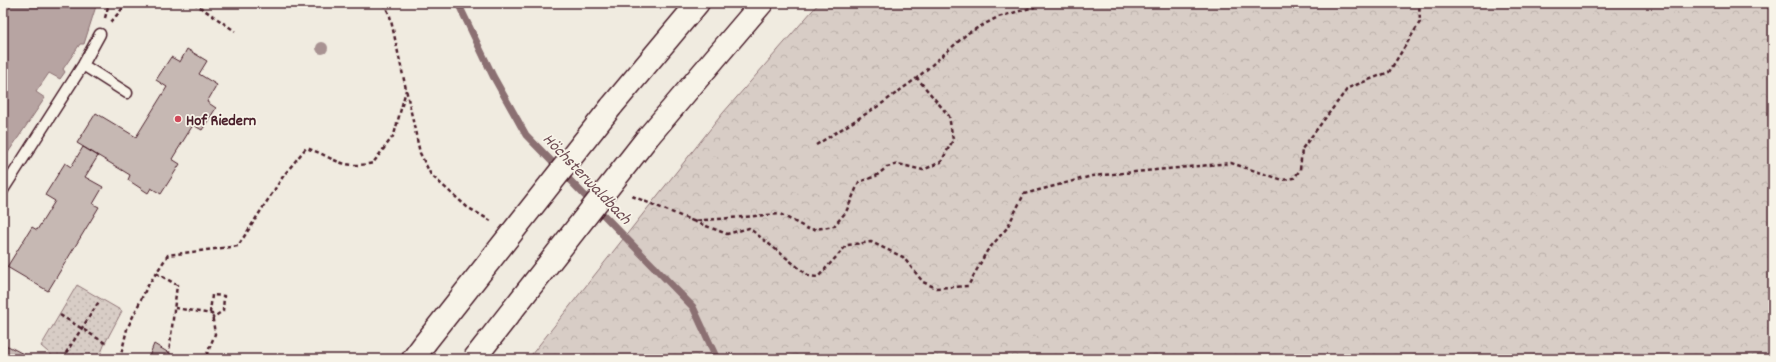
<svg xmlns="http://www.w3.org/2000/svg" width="1776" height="362" viewBox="0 0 1776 362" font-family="Dekko,sans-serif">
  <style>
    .forest { fill: url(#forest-crowns); stroke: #917678 }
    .garden { fill: url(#garden-dots); stroke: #917678 }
    .water { fill: #b7a4a2; stroke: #8b6f72 }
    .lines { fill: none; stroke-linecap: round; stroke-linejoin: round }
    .stream { stroke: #8b6f72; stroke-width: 7 }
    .building { fill: #c6b8b3; stroke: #4a1f2b }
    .service-casing { stroke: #4a1f2b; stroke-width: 13 }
    .motorway-casing { stroke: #4a1f2b; stroke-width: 25 }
    .path { stroke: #4a1f2b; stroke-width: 2.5; stroke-dasharray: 4 3; stroke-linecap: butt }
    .service { stroke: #f7f3e8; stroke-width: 10 }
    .motorway { stroke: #f7f3e8; stroke-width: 22 }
    .motorway-bridge-casing { stroke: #4a1f2b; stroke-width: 25; stroke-linecap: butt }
    .motorway-bridge { stroke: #f7f3e8; stroke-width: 22 }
    .tree { fill: #a89292 }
    .poi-dot { fill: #d1495b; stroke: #f7f3e8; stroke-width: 1.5 }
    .labels { text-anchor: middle; stroke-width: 3.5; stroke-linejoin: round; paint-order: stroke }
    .poi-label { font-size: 16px; font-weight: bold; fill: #4a1f2b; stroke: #f7f3e8; text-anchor: start }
    .water-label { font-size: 17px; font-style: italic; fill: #704e55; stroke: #f7f3e8 }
  </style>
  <defs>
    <pattern id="forest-crowns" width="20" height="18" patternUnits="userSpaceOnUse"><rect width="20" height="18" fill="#d8cdc6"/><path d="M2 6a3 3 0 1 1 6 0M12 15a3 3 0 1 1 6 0" fill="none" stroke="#bbb0aa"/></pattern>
    <pattern id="garden-dots" width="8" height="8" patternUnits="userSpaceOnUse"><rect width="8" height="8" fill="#d8cdc6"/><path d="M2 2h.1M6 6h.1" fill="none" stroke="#bbb0aa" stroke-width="1.8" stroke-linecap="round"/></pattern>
  </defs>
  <rect width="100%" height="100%" fill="#f0ebe0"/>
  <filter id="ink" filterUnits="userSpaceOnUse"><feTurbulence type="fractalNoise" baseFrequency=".025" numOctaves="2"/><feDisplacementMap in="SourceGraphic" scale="8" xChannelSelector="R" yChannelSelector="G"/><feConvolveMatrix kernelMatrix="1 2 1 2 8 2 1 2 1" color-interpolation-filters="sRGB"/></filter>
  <g filter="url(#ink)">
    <path class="forest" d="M 819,3 L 1773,3 L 1773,359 L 528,359 L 723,113 Z"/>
    <path class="garden" d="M 77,285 L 122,311 L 105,343 L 99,358 L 56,359 L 41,346 Z"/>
    <path class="water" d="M 5,3 L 97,3 L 84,44 L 80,44 L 63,69 L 65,72 L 60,79 L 49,73 L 36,92 L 45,98 L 3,160 L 3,7 Z"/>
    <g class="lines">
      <path class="stream" d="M 458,3 L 493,76 L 526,135 L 693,307 L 717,359"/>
    </g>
    <path class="building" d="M 187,49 L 207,61 L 199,74 L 217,85 L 207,102 L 216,108 L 202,130 L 193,125 L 172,159 L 180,164 L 161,194 L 151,188 L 148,193 L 128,180 L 130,175 L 77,143 L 96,113 L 136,137 L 167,87 L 156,80 L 171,57 L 180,62 Z
      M 83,147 L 98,156 L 85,177 L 103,187 L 93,204 L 99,207 L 48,291 L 7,267 L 32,227 L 37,230 L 55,201 L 45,195 L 65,163 L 71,167 Z
      M 154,344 L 179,359 L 148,359 Z
      M 3,346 L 8,346 L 33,359 L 3,359 Z"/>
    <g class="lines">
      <g class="service-casing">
        <path id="service" d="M 83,65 L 127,93
          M 3,190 L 83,65 L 100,34"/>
      </g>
      <g class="motorway-casing">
        <path id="motorway" d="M 611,107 L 698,3
          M 648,137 L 762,3
          M 413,359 L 425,343"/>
      </g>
      <path class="path" d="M 194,3 L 235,31
        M 384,3 L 390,16 L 420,153 L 431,175 L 467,207 L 491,221
        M 105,18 L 109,3
        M 111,22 L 127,3
        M 816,145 L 880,105 L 917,78 L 968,33 L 998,17 L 1049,3
        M 632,196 L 693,221 L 780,214 L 810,230 L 834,226 L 846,212 L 859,182 L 876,176 L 887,167 L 898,164 L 923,170 L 941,162 L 953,140 L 949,116 L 917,78
        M 693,221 L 727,234 L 749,228 L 809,276 L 818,277 L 847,245 L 871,242 L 903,257 L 923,282 L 936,288 L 968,286 L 987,251 L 1007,228 L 1024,194 L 1092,176 L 1231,163 L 1283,180 L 1294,178 L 1300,170 L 1302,149 L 1348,88 L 1389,72 L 1420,22 L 1419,3
        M 156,273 L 177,285 L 169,353
        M 175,308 L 212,314 L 215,334 L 205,359
        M 210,313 L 212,295 L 224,296 L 223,311 L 212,318
        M 60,315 L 105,343
        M 62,359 L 100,300
        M 120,359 L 127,329 L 147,287 L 168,255 L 238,246 L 284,175 L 306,148 C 335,157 339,170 373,163 L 394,135 L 406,90"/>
      <use href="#service" class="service"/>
      <use href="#motorway" class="motorway"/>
      <g class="motorway-bridge-casing">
        <path id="motorway-bridge" d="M 425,343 L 611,107
          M 474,359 L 648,137"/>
      </g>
      <use href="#motorway-bridge" class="motorway-bridge"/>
    </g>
    <circle class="tree" cx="322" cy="48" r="6"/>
  </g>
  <circle class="poi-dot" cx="178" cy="119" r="4"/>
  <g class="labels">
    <g class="poi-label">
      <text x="186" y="125">Hof Riedern</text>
    </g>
    <g class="water-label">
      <text transform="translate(588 178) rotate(46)" y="6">Höchsterwaldbach</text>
    </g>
  </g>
  <rect width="1776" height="362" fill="none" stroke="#f7f3e8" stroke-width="16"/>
  <rect x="8" y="8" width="1760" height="346" fill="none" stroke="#4a1f2b" stroke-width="1.5" filter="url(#ink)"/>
</svg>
